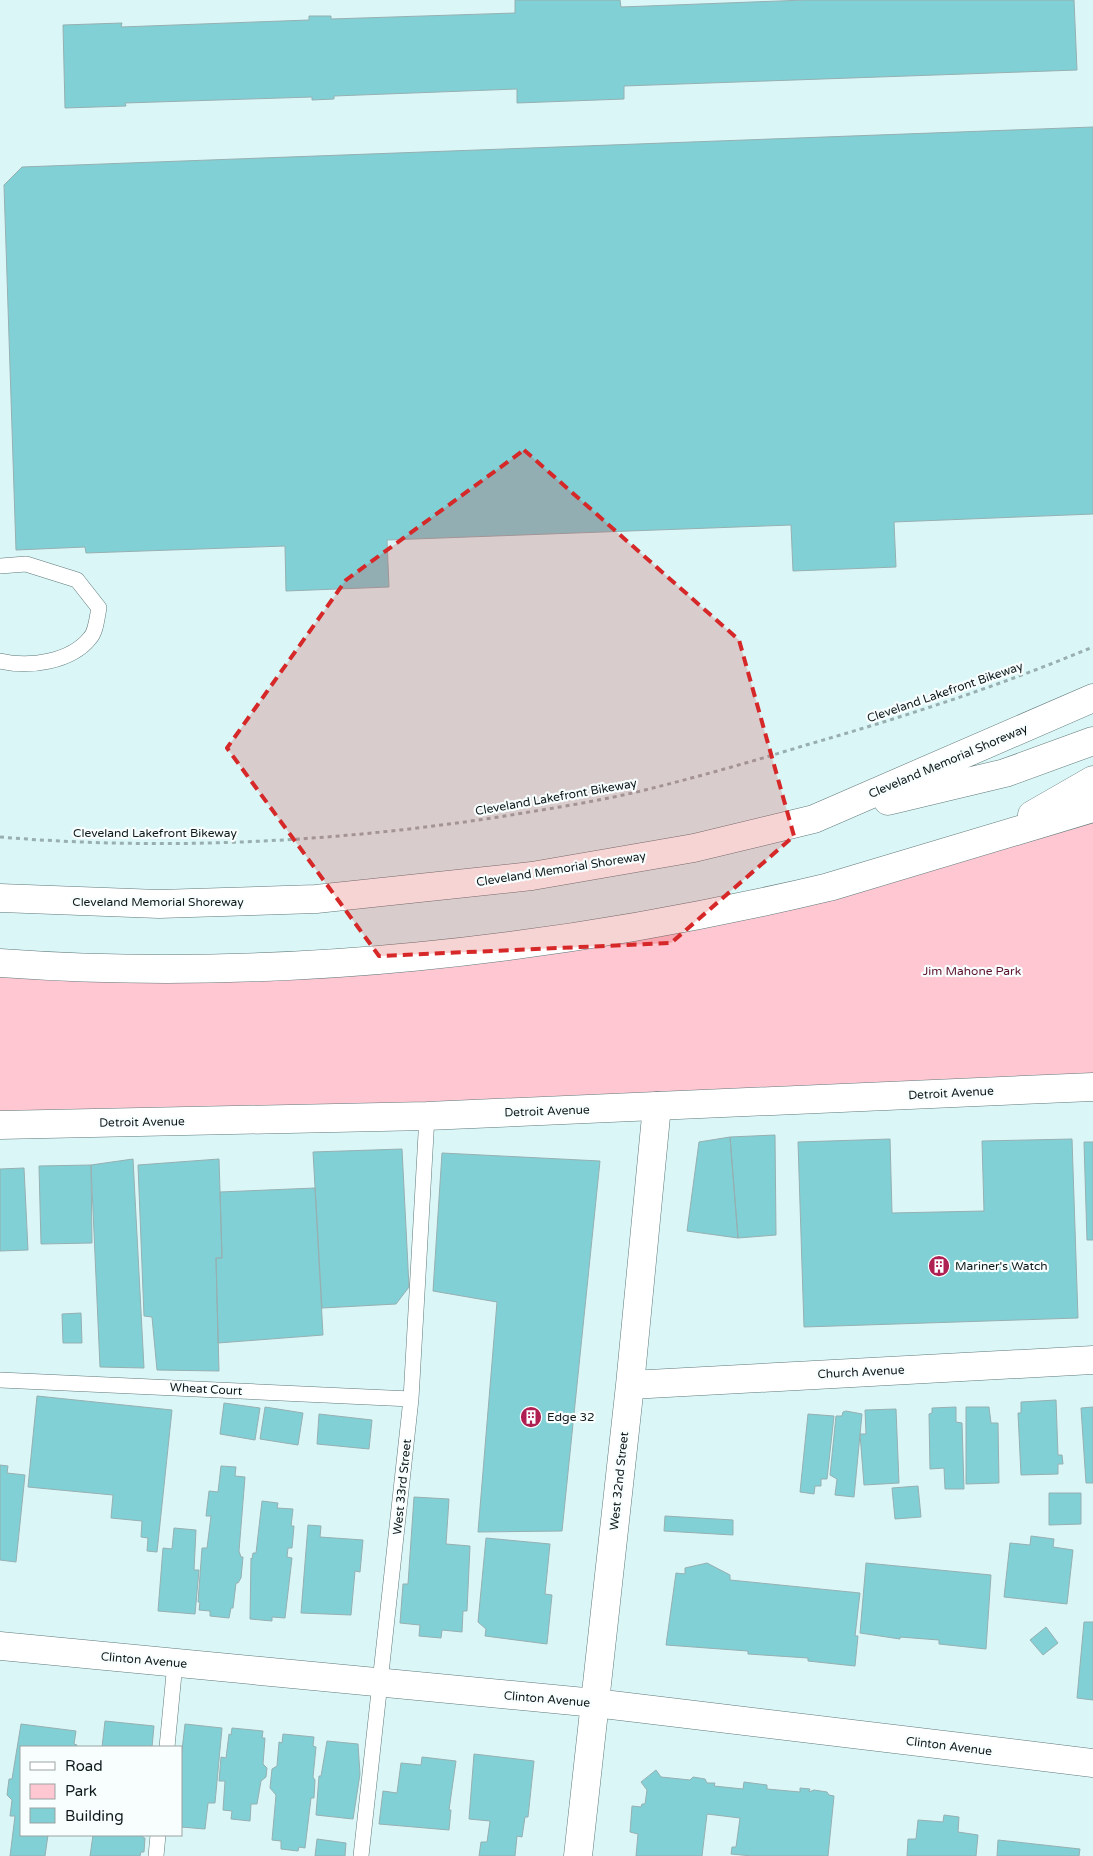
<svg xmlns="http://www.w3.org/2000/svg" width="1093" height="1856" viewBox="0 0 1093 1856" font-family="'Varela Round',sans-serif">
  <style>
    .green { fill: #fec7d1 }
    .building { fill: #81d0d5; stroke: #96b0b2 }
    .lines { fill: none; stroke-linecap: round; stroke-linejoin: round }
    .lane-casing { stroke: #60797a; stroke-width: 16 }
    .street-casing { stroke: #60797a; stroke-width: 29 }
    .primary-casing { stroke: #60797a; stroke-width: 29 }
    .highway-casing { stroke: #60797a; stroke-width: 29 }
    .path { stroke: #98aeaf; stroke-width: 3; stroke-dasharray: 4 4; stroke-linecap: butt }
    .lane { stroke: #fff; stroke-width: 15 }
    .street { stroke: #fff; stroke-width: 28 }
    .primary { stroke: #fff; stroke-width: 28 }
    .highway { stroke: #fff; stroke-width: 28 }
    .marked { fill: #d62828; fill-opacity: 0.2; stroke: #d62828; stroke-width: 4; stroke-dasharray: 10 6; stroke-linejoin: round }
    .labels { text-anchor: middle; stroke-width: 4.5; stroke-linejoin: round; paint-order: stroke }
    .street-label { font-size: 12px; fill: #101a1b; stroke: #f8fefe }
    .park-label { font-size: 12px; fill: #5f142d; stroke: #f8fefe }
    .poi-label { font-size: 12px; fill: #101a1b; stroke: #f8fefe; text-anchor: start }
  </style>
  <rect width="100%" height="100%" fill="#daf6f7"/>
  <path class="green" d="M 1093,808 L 1093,1087 L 0,1125 L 0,963 L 119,969 L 621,929 Z"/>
  <path class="building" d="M 515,0 L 620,0 L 621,7 L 805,0 L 1074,0 L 1077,70 L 624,86 L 624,99 L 517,103 L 517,89 L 334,96 L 334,99 L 312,100 L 312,97 L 125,103 L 126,106 L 65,108 L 63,25 L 122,23 L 121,27 L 309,20 L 309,16 L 331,16 L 331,19 L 515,13 Z
    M 1093,127 L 1093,514 L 894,522 L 896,567 L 793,571 L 791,525 L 387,540 L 389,587 L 286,591 L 285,546 L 86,553 L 85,547 L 16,550 L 4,185 L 22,167 Z
    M 775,1135 L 776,1235 L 738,1238 L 730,1137 Z
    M 730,1137 L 738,1238 L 687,1231 L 699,1142 Z
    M 890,1139 L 892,1213 L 984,1211 L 982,1141 L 1072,1139 L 1078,1318 L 804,1327 L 798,1142 Z
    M 1084,1142 L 1093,1142 L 1093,1240 L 1087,1240 Z
    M 402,1149 L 409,1287 L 396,1304 L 322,1308 L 313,1152 Z
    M 442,1153 L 600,1161 L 562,1531 L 478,1532 L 497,1302 L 433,1291 Z
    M 133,1159 L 144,1368 L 100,1367 L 91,1165 Z
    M 219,1159 L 222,1258 L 216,1258 L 219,1371 L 157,1370 L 152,1317 L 144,1316 L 138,1165 Z
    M 91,1165 L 92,1243 L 41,1244 L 39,1166 Z
    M 24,1168 L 28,1250 L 0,1251 L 0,1169 Z
    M 315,1188 L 323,1335 L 218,1343 L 216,1258 L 222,1258 L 220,1192 Z
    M 81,1313 L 82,1343 L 63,1343 L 62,1314 Z
    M 37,1396 L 172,1410 L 157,1552 L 147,1551 L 148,1538 L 141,1537 L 142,1521 L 111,1518 L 113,1495 L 28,1487 Z
    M 1056,1400 L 1058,1455 L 1062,1455 L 1063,1464 L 1058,1464 L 1058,1474 L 1021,1475 L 1018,1413 L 1021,1413 L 1021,1402 Z
    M 224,1403 L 260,1408 L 255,1440 L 220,1434 Z
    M 265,1407 L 303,1413 L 298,1445 L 260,1439 Z
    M 956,1407 L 956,1422 L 962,1423 L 964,1489 L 945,1489 L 944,1468 L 930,1469 L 929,1414 L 932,1413 L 932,1408 Z
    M 966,1407 L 989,1407 L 991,1423 L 998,1423 L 999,1483 L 966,1484 Z
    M 1093,1407 L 1093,1483 L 1086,1483 L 1081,1408 Z
    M 896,1409 L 899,1483 L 864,1485 L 860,1434 L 866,1434 L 865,1410 Z
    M 846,1411 L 862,1414 L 854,1497 L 835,1495 L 837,1479 L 830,1475 L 836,1416 L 842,1416 L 843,1412 Z
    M 319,1414 L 372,1420 L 369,1449 L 317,1444 Z
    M 808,1414 L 834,1416 L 827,1479 L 821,1479 L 821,1486 L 815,1486 L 814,1494 L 800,1492 Z
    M 0,1465 L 8,1466 L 7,1473 L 25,1475 L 16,1562 L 0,1560 Z
    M 221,1466 L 236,1467 L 235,1476 L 245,1477 L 239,1551 L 241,1557 L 243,1557 L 241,1578 L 238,1583 L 236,1583 L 233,1608 L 231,1608 L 229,1618 L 210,1616 L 210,1611 L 199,1610 L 200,1602 L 198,1602 L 202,1548 L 207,1548 L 211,1516 L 206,1516 L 209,1491 L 218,1492 Z
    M 918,1486 L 921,1517 L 895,1519 L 892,1488 Z
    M 1049,1493 L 1081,1493 L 1081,1524 L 1049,1525 Z
    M 414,1497 L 449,1499 L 446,1544 L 470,1546 L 467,1611 L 463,1611 L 462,1632 L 442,1630 L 441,1638 L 419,1636 L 420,1625 L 400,1623 L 403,1584 L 408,1584 Z
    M 262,1501 L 278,1503 L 277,1508 L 293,1509 L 291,1526 L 294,1526 L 292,1548 L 288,1548 L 287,1557 L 292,1558 L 285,1618 L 272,1617 L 272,1621 L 250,1619 L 251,1558 L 252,1559 L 253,1553 L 256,1553 Z
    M 665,1516 L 733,1520 L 733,1535 L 664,1531 Z
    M 308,1525 L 321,1526 L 320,1537 L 363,1540 L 360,1572 L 355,1571 L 351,1615 L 301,1613 Z
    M 174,1528 L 196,1530 L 194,1570 L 199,1570 L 195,1614 L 158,1611 L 163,1548 L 172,1549 Z
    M 1031,1536 L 1054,1539 L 1053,1547 L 1073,1550 L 1067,1604 L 1004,1597 L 1010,1543 L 1030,1545 Z
    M 486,1538 L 550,1544 L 545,1594 L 552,1595 L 547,1644 L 485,1636 L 486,1629 L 478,1622 Z
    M 707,1563 L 730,1575 L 730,1580 L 860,1593 L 855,1636 L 858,1636 L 855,1666 L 808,1661 L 808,1658 L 748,1654 L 748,1651 L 666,1645 L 676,1573 L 685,1574 L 685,1568 Z
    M 866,1563 L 991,1575 L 986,1649 L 939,1644 L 939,1640 L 900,1637 L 900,1639 L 860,1633 Z
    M 1084,1622 L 1093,1622 L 1093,1700 L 1077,1698 Z
    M 1046,1627 L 1058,1643 L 1043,1655 L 1030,1640 Z
    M 105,1721 L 154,1726 L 152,1747 L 102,1747 Z
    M 21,1724 L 76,1731 L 74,1744 L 77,1745 L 76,1747 L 21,1747 L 21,1835 L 48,1835 L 45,1856 L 10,1856 L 15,1816 L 10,1816 L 12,1800 L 7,1795 L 9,1779 L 12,1779 Z
    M 185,1724 L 222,1728 L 215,1803 L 208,1803 L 205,1829 L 181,1827 L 181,1759 Z
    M 232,1728 L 263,1731 L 262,1738 L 265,1738 L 263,1764 L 267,1768 L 266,1777 L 261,1781 L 257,1804 L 251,1804 L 250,1821 L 231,1819 L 232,1811 L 223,1810 L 225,1781 L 219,1781 L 221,1757 L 226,1758 L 229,1734 L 231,1735 Z
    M 283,1734 L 314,1737 L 313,1746 L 316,1747 L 313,1777 L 315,1780 L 314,1798 L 311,1798 L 305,1848 L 299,1847 L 298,1851 L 281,1849 L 281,1841 L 272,1840 L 276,1795 L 270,1788 L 272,1769 L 277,1766 L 279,1742 L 282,1743 Z
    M 327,1741 L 358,1744 L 360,1774 L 353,1819 L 316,1815 L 319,1776 L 321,1776 Z
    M 474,1754 L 534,1761 L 528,1817 L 525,1817 L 522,1837 L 517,1836 L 515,1856 L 479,1856 L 481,1842 L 487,1842 L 490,1821 L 469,1819 Z
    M 422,1757 L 456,1761 L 449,1810 L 451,1810 L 449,1830 L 379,1824 L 383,1791 L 397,1793 L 401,1763 L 421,1765 Z
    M 656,1770 L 661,1777 L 690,1780 L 693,1777 L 705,1779 L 707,1783 L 715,1783 L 714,1786 L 743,1789 L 744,1782 L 767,1785 L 767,1789 L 800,1792 L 800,1788 L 810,1789 L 809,1792 L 814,1790 L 827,1792 L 829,1795 L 834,1796 L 828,1856 L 752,1856 L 731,1854 L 732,1847 L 736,1847 L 740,1818 L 707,1814 L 702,1856 L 636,1856 L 638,1834 L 630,1832 L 632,1806 L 641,1807 L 642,1804 L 645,1804 L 647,1790 L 641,1782 Z
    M 944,1815 L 959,1817 L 958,1832 L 978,1835 L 976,1856 L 907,1856 L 908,1839 L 916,1839 L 918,1820 L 943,1822 Z
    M 93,1835 L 143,1835 L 143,1838 L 145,1838 L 144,1852 L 141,1852 L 140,1856 L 90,1856 Z
    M 317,1839 L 346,1843 L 345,1856 L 315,1856 Z
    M 998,1840 L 1080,1849 L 1079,1856 L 997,1856 Z"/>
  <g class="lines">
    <g class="lane-casing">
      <path id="lane" d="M 0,566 L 26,564 L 77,580 L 99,608 C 97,617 96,632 90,638 C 71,662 29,668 0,661
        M 0,1380 L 411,1399
        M 167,1747 L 175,1663
        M 156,1856 L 158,1835
        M 361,1856 L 411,1399 L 427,1116"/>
    </g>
    <g class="street-casing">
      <path id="street" d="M 630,1385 L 1093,1360
        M 0,1646 L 595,1703 L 1093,1763
        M 578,1856 L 630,1385 L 657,1106"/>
    </g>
    <g class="primary-casing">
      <path id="primary" d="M 0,1125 L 427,1116 L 1093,1087"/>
    </g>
    <g class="highway-casing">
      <path id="highway" d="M 888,801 L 1005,773 L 1093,741
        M 1032,815 L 1093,780
        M 0,898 L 159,904 L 316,899 L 532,876 L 694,848 L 814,819 L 1093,698
        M 0,963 C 276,983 560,951 829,887 L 1093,808"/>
    </g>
    <path class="path" d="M 0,837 C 168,851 338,842 505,816 C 553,808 601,801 649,789 C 701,776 754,761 806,745 C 904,717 999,686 1093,647"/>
    <use href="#lane" class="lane"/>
    <use href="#street" class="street"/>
    <use href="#primary" class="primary"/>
    <use href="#highway" class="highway"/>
  </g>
  <path class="marked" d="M 524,450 L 739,640 L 794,836 L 671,943 L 379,956 L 227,748 L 346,580 Z"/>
  <defs>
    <g id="building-disc" transform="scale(1.125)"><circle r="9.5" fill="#af1f52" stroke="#f8fefe"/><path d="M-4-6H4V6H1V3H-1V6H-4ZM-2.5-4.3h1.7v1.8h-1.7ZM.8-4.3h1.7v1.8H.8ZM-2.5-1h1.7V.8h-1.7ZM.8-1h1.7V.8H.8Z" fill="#fff"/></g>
  </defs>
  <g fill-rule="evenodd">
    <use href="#building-disc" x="939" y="1266"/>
    <use href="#building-disc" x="531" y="1417"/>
  </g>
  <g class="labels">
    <g class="street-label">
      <text transform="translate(945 692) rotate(-19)" y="4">Cleveland Lakefront Bikeway</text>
      <text transform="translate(948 761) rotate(-23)" y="4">Cleveland Memorial Shoreway</text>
      <text transform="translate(556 797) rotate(-10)" y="4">Cleveland Lakefront Bikeway</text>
      <text x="155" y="837">Cleveland Lakefront Bikeway</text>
      <text transform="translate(561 869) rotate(-9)" y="4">Cleveland Memorial Shoreway</text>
      <text x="158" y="906">Cleveland Memorial Shoreway</text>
      <text transform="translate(951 1093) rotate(-3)" y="4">Detroit Avenue</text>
      <text transform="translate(547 1111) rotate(-2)" y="4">Detroit Avenue</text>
      <text transform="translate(142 1122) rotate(-1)" y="4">Detroit Avenue</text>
      <text transform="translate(861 1372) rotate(-3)" y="4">Church Avenue</text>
      <text transform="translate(206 1389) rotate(3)" y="4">Wheat Court</text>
      <text transform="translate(619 1481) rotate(-84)" y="4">West 32nd Street</text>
      <text transform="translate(402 1487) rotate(-84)" y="4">West 33rd Street</text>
      <text transform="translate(144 1660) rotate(5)" y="4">Clinton Avenue</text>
      <text transform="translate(547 1699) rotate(5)" y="4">Clinton Avenue</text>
      <text transform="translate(949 1746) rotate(7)" y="4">Clinton Avenue</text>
    </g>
    <g class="park-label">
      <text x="972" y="975">Jim Mahone Park</text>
    </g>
    <g class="poi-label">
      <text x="955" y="1270">Mariner's Watch</text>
      <text x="547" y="1421">Edge 32</text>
    </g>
  </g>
  <rect x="20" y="1746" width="162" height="90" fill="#f8fefe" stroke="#9ba3a3"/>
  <rect x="30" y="1762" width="25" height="8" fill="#ffffff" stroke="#9ba3a3"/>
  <text x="65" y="1771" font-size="15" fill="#101a1b">Road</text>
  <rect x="30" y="1784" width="25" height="15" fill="#fec7d1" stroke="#9ba3a3"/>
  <text x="65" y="1796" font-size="15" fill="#101a1b">Park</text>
  <rect x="30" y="1808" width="25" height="15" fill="#81d0d5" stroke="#9ba3a3"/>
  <text x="65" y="1821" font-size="15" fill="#101a1b">Building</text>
</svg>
